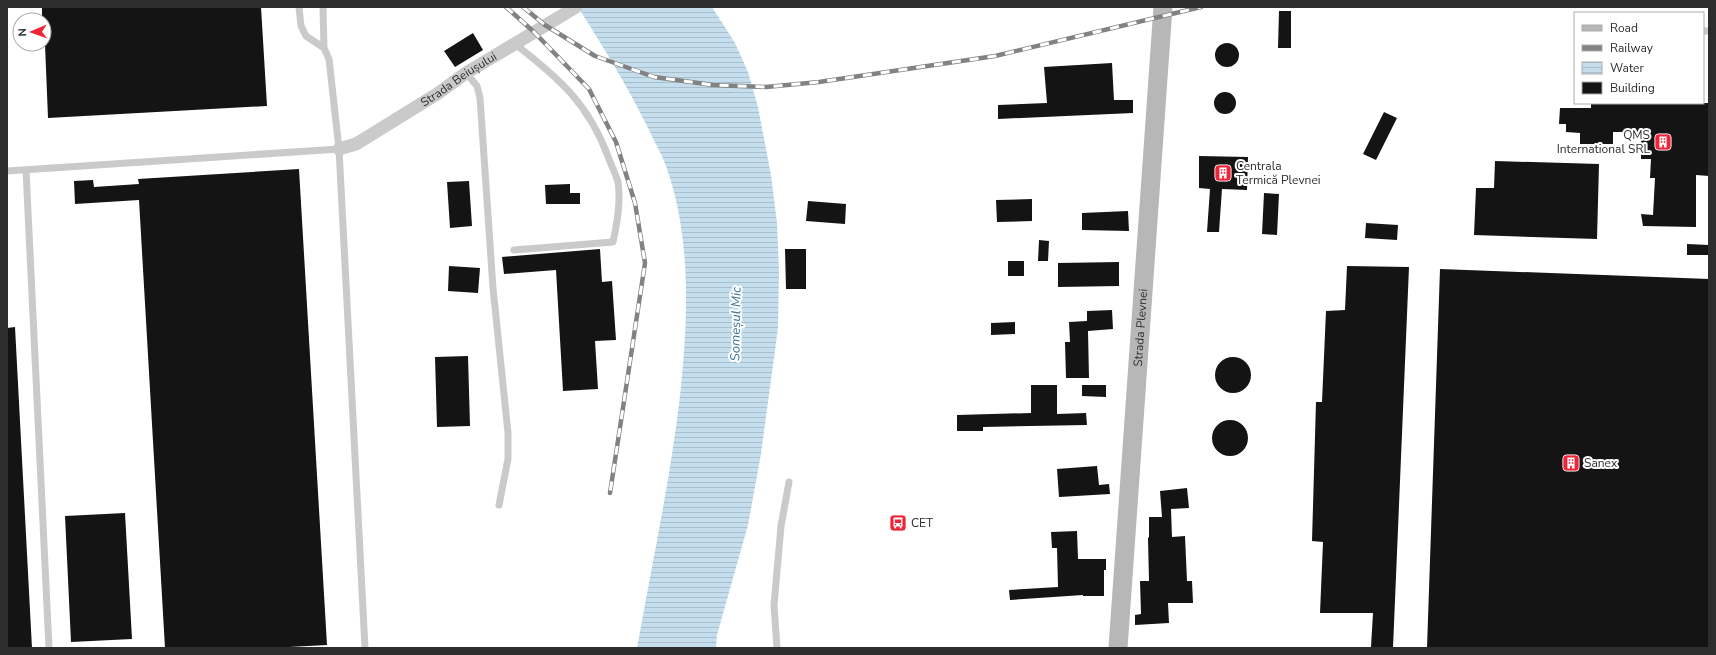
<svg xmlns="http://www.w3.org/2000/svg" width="1716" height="655" viewBox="0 0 1716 655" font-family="'Nunito Sans',sans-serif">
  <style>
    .water { fill: url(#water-rules) }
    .building { fill: #141414 }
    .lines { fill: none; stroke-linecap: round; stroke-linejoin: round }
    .service { stroke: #cacaca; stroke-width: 7 }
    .minor { stroke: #cacaca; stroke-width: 13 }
    .secondary { stroke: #b7b7b7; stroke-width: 19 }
    .rail-casing { stroke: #828282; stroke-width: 4.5 }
    .rail { stroke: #fff; stroke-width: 3; stroke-dasharray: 9; stroke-linecap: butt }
    .labels { text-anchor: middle; stroke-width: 4; stroke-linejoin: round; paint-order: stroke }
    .street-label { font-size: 12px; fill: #2d2d2d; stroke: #fff }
    .poi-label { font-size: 12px; fill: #2d2d2d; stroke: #fff; text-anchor: start }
    .water-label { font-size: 13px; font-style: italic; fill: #377194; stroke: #fff }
  </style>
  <defs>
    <pattern id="water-rules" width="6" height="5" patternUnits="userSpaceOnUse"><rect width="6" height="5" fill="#c5deed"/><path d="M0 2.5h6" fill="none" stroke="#aabfcc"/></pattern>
  </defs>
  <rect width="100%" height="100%" fill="#fff"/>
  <path class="water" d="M 578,7 L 712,7 L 735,43 L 748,72 L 758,107 L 771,175 L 777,223 L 779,270 L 778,328 L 761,454 L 748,525 L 717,635 L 716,648 L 637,648 C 652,564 670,481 680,396 C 688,320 692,239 666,166 C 662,155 655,143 650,132 C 629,89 604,48 578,7 Z"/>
  <path class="building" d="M 42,7 L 261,7 L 267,106 L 48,118 L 44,20 L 42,20 Z
    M 1279,11 L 1291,11 L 1291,48 L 1278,48 Z
    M 473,33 L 483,50 L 455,67 L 444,51 Z
    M1215 55a12 12 0 1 1 24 0a12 12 0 1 1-24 0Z
    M 1112,63 L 1114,100 L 1133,100 L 1133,113 L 998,119 L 998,105 L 1047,103 L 1044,67 Z
    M1214 103a11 11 0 1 1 22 0a11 11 0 1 1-22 0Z
    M 1591,103 L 1709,103 L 1709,176 L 1696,175 L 1696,227 L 1643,226 L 1641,214 L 1653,215 L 1655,178 L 1650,178 L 1651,159 L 1641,159 L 1641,132 L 1613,132 L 1613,144 L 1580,144 L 1580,133 L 1566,132 L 1566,124 L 1559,124 L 1560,108 L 1591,108 Z
    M 1384,112 L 1397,118 L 1376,160 L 1363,154 Z
    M 1199,156 L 1248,157 L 1247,190 L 1222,189 L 1219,232 L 1207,232 L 1210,189 L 1199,188 Z
    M 1495,161 L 1599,164 L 1597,239 L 1474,235 L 1476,188 L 1494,188 Z
    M 299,169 L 327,645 L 270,648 L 165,648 L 139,200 L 75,204 L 74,181 L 93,180 L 94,187 L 139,184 L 138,179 Z
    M 469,181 L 472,226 L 450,228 L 447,182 Z
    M 570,184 L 570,193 L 580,193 L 580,204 L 546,204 L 545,185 Z
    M 1264,193 L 1279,194 L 1277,235 L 1262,234 Z
    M 1032,199 L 1032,221 L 997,222 L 996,200 Z
    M 808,201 L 846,204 L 845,224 L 806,221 Z
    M 1128,211 L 1129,231 L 1082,230 L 1082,213 Z
    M 1366,223 L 1398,225 L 1397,240 L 1365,238 Z
    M 1039,240 L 1049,241 L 1048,261 L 1038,261 Z
    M 1687,244 L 1709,245 L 1709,255 L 1687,255 Z
    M 600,249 L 602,282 L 612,281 L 616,340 L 595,341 L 598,389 L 563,391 L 556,270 L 504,274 L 502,257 Z
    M 785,249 L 806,249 L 806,289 L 786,289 Z
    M 1008,261 L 1024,261 L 1024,276 L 1008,276 Z
    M 1119,262 L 1119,286 L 1058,287 L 1058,263 Z
    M 449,266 L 480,268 L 478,293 L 448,291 Z
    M 1347,266 L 1409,267 L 1393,648 L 1371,647 L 1373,613 L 1320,613 L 1323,542 L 1312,541 L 1316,402 L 1322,402 L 1326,311 L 1345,310 Z
    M 1440,269 L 1709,279 L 1709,648 L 1427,648 Z
    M 1112,310 L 1113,329 L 1088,331 L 1089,378 L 1066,378 L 1065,342 L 1070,342 L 1069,322 L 1087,321 L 1087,311 Z
    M 1015,322 L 1015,334 L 991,335 L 991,323 Z
    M 15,327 L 32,648 L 7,648 L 7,328 Z
    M 468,356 L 470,426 L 437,427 L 435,357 Z
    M1215 375a18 18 0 1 1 36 0a18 18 0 1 1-36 0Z
    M 1031,385 L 1057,385 L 1057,414 L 1086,413 L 1087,425 L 983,427 L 983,431 L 957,431 L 957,415 L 1031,413 Z
    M 1082,385 L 1106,385 L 1106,397 L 1082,396 Z
    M1212 438a18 18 0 1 1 36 0a18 18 0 1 1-36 0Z
    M 1097,466 L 1099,485 L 1109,484 L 1110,494 L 1059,497 L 1057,469 Z
    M 1187,488 L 1189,508 L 1171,509 L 1172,537 L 1185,536 L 1187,581 L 1192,581 L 1193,603 L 1168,603 L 1169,623 L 1135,625 L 1135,615 L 1141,614 L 1140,581 L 1149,581 L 1148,538 L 1149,537 L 1149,517 L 1162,517 L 1160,491 Z
    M 125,513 L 132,639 L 71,642 L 65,516 Z
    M 1077,531 L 1078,559 L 1106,559 L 1106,570 L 1104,570 L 1104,596 L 1083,596 L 1083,595 L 1010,600 L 1009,590 L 1058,587 L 1057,548 L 1052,548 L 1051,532 Z"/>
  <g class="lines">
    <path class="service" d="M 299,7 L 301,26 L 306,36 L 324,48 L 329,59 L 339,149 L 365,648
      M 323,7 L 324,48
      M 1703,31 L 1709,31
      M 466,73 L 477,86 L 480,98 L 493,288 L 508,433 L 508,459 L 499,505
      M 26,170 L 49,648
      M 7,171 L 339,149
      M 514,250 L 613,242 C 617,223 621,202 618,182 C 616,175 612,167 609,159 C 589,104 560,79 515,44
      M 777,648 L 774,605 L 781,526 L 789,482"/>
    <path class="minor" id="s1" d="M 339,149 L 356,144 L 437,94 L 466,73 L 576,7"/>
    <path class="secondary" id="s2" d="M 1118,648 L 1163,7"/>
    <g class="rail-casing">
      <path id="rail" d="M 506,7 L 534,32 L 589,89 L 616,142 L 635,203 L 645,263 L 610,493
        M 523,7 L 545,25 L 595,56 L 654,77 L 713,85 L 766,87 L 819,82 L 995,56 L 1201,7"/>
    </g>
    <use href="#rail" class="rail"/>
  </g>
  <defs>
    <g id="building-square" transform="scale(0.9)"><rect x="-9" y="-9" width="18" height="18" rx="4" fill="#ef2537" stroke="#fff"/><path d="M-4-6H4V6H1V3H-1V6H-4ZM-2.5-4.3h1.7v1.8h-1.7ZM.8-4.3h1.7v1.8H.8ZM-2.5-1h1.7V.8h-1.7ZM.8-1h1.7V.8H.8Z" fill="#fff"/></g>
    <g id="bus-square" transform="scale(0.9)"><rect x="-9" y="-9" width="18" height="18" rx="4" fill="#ef2537" stroke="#fff"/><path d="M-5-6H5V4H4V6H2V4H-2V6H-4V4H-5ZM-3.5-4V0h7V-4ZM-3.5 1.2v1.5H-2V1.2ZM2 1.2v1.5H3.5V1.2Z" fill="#fff"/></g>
  </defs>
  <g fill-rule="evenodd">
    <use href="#building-square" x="1663" y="142"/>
    <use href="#building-square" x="1223" y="173"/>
    <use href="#building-square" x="1571" y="463"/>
    <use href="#bus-square" x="898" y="523"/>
  </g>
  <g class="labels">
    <g class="street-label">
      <text dy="4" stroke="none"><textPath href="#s1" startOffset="139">Strada Beiușului</textPath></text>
      <text dy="4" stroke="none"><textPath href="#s2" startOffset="321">Strada Plevnei</textPath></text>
    </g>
    <g class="poi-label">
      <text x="1650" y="139" text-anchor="end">QMS<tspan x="1650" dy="14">International SRL</tspan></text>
      <text x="1236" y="170">Centrala<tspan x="1236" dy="14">Termică Plevnei</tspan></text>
      <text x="1584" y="467">Sanex</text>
      <text x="911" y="527">CET</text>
    </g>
    <g class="water-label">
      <text transform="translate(735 324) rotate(-89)" y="5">Someșul Mic</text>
    </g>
  </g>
  <rect width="1716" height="655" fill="none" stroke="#2d2d2d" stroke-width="16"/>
  <rect x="1574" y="12" width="130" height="92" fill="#ffffff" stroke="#ababab"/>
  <rect x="1582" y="25" width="20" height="6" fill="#b7b7b7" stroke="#ababab"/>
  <text x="1610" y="32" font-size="12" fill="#2d2d2d">Road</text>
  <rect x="1582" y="45" width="20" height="6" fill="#828282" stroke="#ababab"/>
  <text x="1610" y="52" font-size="12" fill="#2d2d2d">Railway</text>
  <rect x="1582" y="62" width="20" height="12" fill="url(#water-rules)" stroke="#ababab"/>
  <text x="1610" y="72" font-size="12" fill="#2d2d2d">Water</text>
  <rect x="1582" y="82" width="20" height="12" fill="#141414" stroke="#ababab"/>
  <text x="1610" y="92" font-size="12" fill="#2d2d2d">Building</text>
  <g transform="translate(32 32) rotate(268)"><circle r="19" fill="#ffffff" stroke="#ababab"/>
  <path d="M0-3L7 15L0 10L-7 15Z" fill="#ef2537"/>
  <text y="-6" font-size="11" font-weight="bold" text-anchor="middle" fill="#2d2d2d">N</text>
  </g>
</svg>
